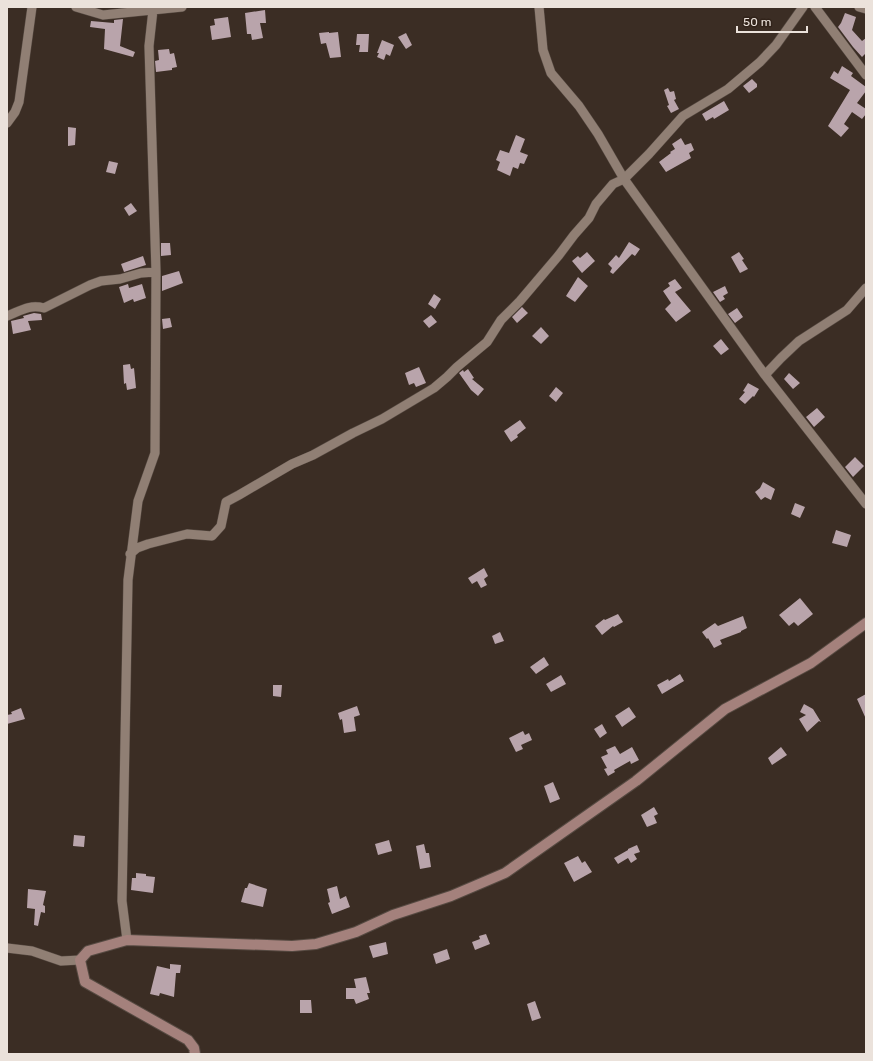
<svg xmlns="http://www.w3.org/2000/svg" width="873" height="1061" viewBox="0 0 873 1061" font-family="Rubik,sans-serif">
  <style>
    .building { fill: #b9a4ab }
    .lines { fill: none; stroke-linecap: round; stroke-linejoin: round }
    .street-casing { stroke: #564a42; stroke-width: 10 }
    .secondary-casing { stroke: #564a42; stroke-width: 12 }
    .street { stroke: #907f74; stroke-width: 9 }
    .secondary { stroke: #a4817c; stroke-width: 10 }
  </style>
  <rect width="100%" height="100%" fill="#3b2d24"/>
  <path class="building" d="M 265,10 L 266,23 L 260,23 L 263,38 L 252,40 L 251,34 L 247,34 L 245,13 Z
    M 845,13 L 856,17 L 852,30 L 862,41 L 866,38 L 866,53 L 862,57 L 853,47 L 838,27 L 841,23 Z
    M 228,17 L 231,37 L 212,40 L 210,26 L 215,25 L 214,19 Z
    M 123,19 L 120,46 L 135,52 L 133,57 L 104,49 L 105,29 L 90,27 L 91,21 L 114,23 L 114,20 Z
    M 329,32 L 329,33 L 338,32 L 341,57 L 330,58 L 326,43 L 321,44 L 319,33 Z
    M 406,33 L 412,45 L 406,49 L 398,37 Z
    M 357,34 L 369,34 L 368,52 L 359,52 L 360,45 L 356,45 Z
    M 382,40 L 394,45 L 390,56 L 386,54 L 384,60 L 377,57 L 379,53 L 377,53 Z
    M 169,49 L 170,54 L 174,53 L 177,67 L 172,68 L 172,70 L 156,72 L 155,61 L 159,60 L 158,50 Z
    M 842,66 L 853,73 L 851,76 L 866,87 L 866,91 L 857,103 L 866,109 L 866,114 L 862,119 L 852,112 L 844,124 L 849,128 L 841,137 L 828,126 L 850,90 L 830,78 L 834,71 L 838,74 Z
    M 752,79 L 757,84 L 757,87 L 749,93 L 743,86 Z
    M 668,88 L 670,92 L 674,91 L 676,99 L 674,100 L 679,109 L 671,113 L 667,106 L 669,105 L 664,90 Z
    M 724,101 L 729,110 L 714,119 L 713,117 L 706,121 L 702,114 Z
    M 68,127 L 76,128 L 75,145 L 68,146 Z
    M 516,135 L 525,139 L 520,152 L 528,155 L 524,164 L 520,163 L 518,169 L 513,167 L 510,176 L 497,170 L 500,162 L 496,160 L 500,150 L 509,153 Z
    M 681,138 L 685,145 L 691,143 L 694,150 L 689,153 L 691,158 L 666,172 L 659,162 L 671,153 L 670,152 L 675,149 L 672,144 Z
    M 109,161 L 118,163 L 115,174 L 106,172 Z
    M 131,203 L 137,211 L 129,216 L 124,208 Z
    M 629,242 L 640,249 L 635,256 L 632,254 L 613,274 L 610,272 L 612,268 L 608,264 L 616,255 L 619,258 Z
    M 161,243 L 170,243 L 171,255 L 161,256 Z
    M 587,252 L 595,261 L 582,273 L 572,261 L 578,256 L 580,258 Z
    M 739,252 L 744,259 L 742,260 L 748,269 L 740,273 L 731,257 Z
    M 143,256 L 146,265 L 124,272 L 121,264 Z
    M 179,271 L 183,283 L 162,291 L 162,276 Z
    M 578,277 L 588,286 L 575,302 L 566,296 Z
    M 675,279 L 682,288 L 675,292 L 691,311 L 676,322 L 665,309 L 671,303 L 663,291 L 670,286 L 668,283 Z
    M 128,284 L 129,288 L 142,284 L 146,298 L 134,302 L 133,299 L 124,303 L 119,287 Z
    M 725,286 L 728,293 L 723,296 L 725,299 L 720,302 L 713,292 Z
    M 434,294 L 441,299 L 435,309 L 428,304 Z
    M 522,307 L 528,313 L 517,323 L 512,317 Z
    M 737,308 L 743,317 L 735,323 L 728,314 Z
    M 34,313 L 41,314 L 42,320 L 28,321 L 31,330 L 13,334 L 11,321 L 24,318 L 23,316 Z
    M 431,315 L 437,322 L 429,328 L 423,321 Z
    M 170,318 L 172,327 L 163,329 L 162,319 Z
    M 541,327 L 549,336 L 541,344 L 532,336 Z
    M 721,339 L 729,349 L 721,355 L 713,346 Z
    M 130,364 L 131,369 L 134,368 L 136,388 L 127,390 L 126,383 L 124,384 L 123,365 Z
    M 419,367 L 426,383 L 416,387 L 414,383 L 409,385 L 405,373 Z
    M 468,369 L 474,378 L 472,379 L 484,389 L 478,396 L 471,390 L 459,373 L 463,370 L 464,372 Z
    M 789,373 L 800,383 L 793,389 L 784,379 Z
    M 748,383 L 759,389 L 754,397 L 753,396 L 745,404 L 739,399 L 745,392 L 743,391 Z
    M 556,387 L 563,393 L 556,402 L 549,396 Z
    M 817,408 L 825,417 L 814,427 L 806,417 Z
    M 520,420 L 526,428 L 517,435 L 518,437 L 511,442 L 504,431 Z
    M 855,457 L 864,466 L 853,477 L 845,467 Z
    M 763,482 L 775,489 L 771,500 L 765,497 L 761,500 L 755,492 L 760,488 Z
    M 795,503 L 805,507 L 800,518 L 791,514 Z
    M 836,530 L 851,535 L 847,547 L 832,543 Z
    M 484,568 L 488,576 L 484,579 L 487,585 L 481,588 L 477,581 L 472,584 L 468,578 Z
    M 800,598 L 813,614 L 798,626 L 794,622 L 789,626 L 779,615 Z
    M 618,614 L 623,622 L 614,627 L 613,626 L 602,635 L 595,626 L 604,619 L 605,620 Z
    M 743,616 L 747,628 L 741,631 L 741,632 L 720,640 L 722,644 L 714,648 L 708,638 L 707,639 L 702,632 L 715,623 L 718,626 Z
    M 500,632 L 504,641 L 495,644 L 492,636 Z
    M 544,657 L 549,665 L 536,674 L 530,667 Z
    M 680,674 L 684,681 L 662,694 L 657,685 L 668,679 L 669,681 Z
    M 561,675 L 566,684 L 551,692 L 546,684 Z
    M 273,685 L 282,685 L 281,697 L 273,696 Z
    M 866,694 L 866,719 L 857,699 Z
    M 804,704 L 813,709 L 821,722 L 819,721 L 807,732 L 799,719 L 806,715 L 800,712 Z
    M 357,706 L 360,715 L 354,717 L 356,731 L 344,733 L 342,719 L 340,720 L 338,713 Z
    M 629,707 L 636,717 L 622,727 L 615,716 Z
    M 21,708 L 25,719 L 7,724 L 7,715 L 12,714 L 11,712 Z
    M 602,724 L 607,733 L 600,738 L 594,729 Z
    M 523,731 L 525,735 L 529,733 L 532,740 L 521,745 L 523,749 L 516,752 L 509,738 Z
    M 615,746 L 620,754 L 632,747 L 639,760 L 631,764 L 630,761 L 614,770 L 615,772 L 608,776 L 604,769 L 607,768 L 601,757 L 608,754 L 606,750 Z
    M 781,747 L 787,755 L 772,765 L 768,758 Z
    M 553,782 L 560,799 L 550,803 L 544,786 Z
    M 654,807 L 658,814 L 654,816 L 657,823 L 647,827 L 641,815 Z
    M 74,835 L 85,836 L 84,847 L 73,846 Z
    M 389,840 L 392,851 L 378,855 L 375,844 Z
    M 424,844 L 426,853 L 429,853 L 431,867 L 420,869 L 416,846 Z
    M 637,845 L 640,852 L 634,854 L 637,859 L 631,863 L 628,858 L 618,864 L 614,858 L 628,850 L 628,849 Z
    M 578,856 L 582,863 L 585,861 L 592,872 L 574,882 L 564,863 Z
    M 136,873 L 146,874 L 146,876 L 155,877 L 153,893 L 131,890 L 132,878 L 136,878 Z
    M 249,883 L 267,889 L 263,907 L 241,902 L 245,888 L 247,888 Z
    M 337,886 L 340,899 L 346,896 L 350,907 L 332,914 L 328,903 L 330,902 L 327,889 Z
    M 28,889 L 46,891 L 43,905 L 45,906 L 45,913 L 41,912 L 38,926 L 34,925 L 35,909 L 27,908 Z
    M 486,934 L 490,944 L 475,950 L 472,942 L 480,939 L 479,936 Z
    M 386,942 L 388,954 L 373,958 L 369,946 Z
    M 447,949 L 450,959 L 436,964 L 433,954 Z
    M 170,964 L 181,965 L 180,973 L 176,973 L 174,997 L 160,993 L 159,996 L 150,994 L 157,966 L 170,969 Z
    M 366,977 L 370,993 L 367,993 L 369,999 L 356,1004 L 354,999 L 346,999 L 346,988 L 356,988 L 354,979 Z
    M 300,1000 L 311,1000 L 312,1013 L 300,1013 Z
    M 535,1001 L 541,1018 L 532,1021 L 527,1004 Z"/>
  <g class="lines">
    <g class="street-casing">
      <path id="street" d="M 76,7 L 103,15 L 182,7
        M 539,7 L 543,50 L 551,73 L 579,106 L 598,134 L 624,179 L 765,375 L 866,504
        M 815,7 L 866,75
        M 859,7 L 866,9
        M 7,123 L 15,112 L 19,102 L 32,7
        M 7,316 C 20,311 29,304 44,308 L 90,285 L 101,281 L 120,279 L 141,273 L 156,272
        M 765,375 L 781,358 L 799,341 L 847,310 L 866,288
        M 130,554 L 137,548 L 148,544 L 187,534 L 212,536 L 221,526 L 226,502 L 239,495 L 292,464 L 313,455 L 353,433 L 382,419 L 434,388 L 447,377 L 457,367 L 487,342 L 501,320 L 520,301 L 559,255 L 574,235 L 589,218 L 596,204 L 613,184 L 624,179 L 649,154 L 683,116 L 728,89 L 760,62 L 776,45 L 803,7
        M 127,940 L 122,901 L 128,580 L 138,501 L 155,453 L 156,272 L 149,46 L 153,10
        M 7,948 L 32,951 L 61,961 L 80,960"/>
    </g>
    <g class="secondary-casing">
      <path id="secondary" d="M 195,1054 L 194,1048 L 188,1040 L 85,982 L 80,960 L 88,951 L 127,940 L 292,946 L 316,944 L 356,932 L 393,915 L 451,896 L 505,873 L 636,781 L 725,709 L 811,663 L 866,623"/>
    </g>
    <use href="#street" class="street"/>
    <use href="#secondary" class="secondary"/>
  </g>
  <rect width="873" height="1061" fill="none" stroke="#ebe2db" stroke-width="16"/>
  <path d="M737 26v6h70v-6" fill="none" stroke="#ebe2db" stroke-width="2"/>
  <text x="743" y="26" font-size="12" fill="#ebe2db" stroke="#31231a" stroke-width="3" paint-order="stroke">50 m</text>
</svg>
